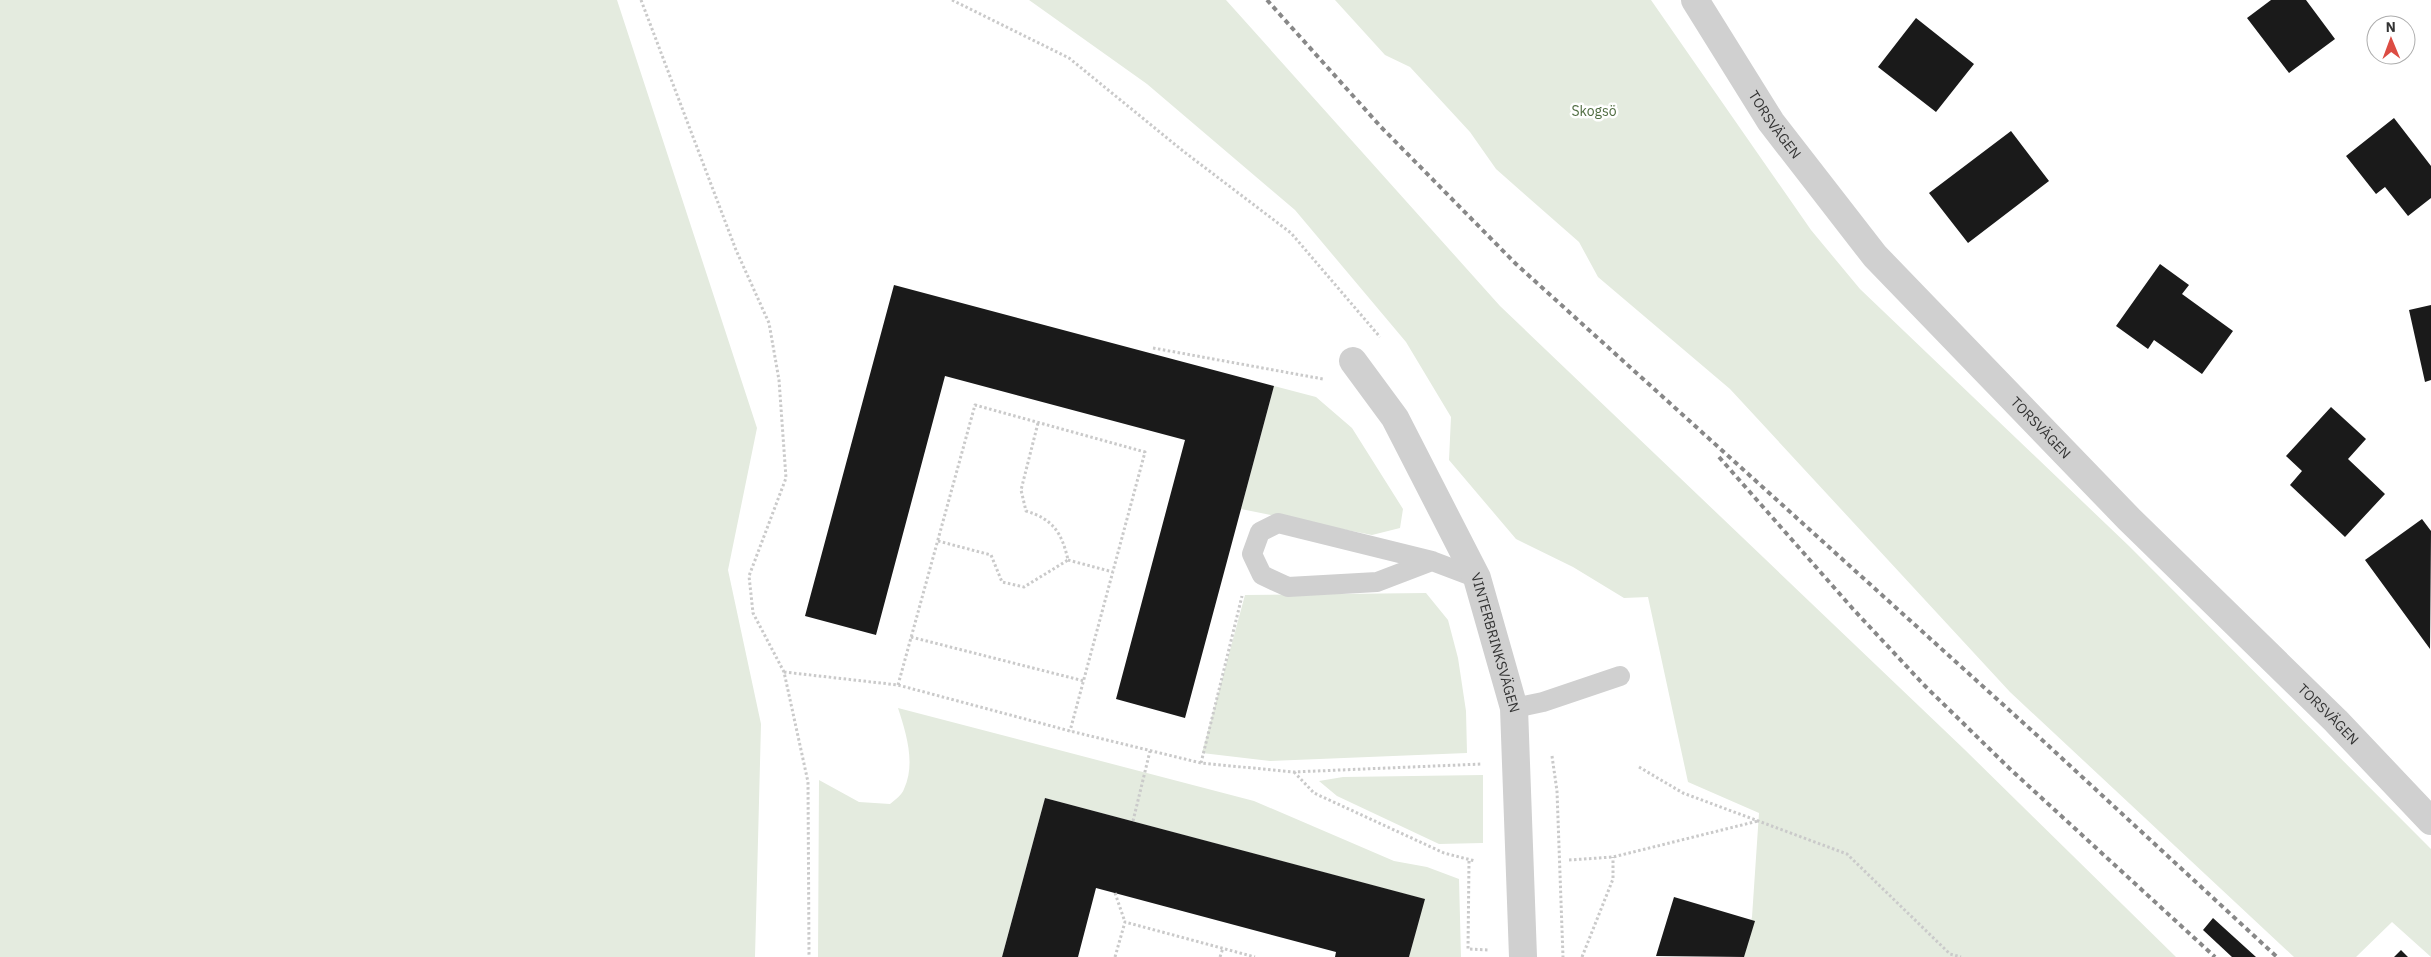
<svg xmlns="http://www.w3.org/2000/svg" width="2431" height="957" viewBox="0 0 2431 957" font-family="'IBM Plex Sans',sans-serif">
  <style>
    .green { fill: #e4ebdf }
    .building { fill: #1a1a1a }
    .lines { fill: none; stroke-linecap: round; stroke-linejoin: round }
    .path { stroke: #cacaca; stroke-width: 3; stroke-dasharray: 2.5 2.5; stroke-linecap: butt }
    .service { stroke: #d0d0d0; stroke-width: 20 }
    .minor { stroke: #d0d0d0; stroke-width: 28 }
    .rail { stroke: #888; stroke-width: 4; stroke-dasharray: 5 4; stroke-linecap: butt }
    .labels { text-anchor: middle; stroke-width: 5; stroke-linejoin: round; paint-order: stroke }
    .park-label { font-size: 14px; fill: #506d42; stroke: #fff }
    .street-label { font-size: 14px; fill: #333; stroke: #fff }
  </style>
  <rect width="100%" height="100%" fill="#fff"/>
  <path class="green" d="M 0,0 L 617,0 L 757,428 L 728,570 L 761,724 L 755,957 L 0,957 Z
    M 1029,0 L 1226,0 L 1500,306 L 1964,749 L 2176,957 L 1741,957 L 1752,917 L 1759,813 L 1688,782 L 1648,597 L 1624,598 L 1573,567 L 1516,539 L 1449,460 L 1451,417 L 1406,342 L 1295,210 L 1147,84 Z
    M 1335,0 L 1651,0 L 1811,230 L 1860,289 L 2129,546 L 2431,849 L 2431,957 L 2392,922 L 2356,957 L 2294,957 L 2010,692 L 1730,389 L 1598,277 L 1579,242 L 1496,169 L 1470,132 L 1410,67 L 1385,55 Z
    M 1274,386 L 1316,397 L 1352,428 L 1403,509 L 1400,528 L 1372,535 L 1241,509 Z
    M 1426,593 L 1448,620 L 1458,658 L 1466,711 L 1467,753 L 1270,761 L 1202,753 L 1245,595 Z
    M 898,708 L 1254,801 L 1394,861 L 1427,867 L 1459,879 L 1461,957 L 1409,957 L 1424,899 L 1045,798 L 1002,957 L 818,957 L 819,780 L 859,802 L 890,804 C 895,800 902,795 904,789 C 916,763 906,733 898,708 Z
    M 1483,775 L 1483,843 L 1439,844 L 1337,796 L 1319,781 L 1343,777 Z"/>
  <path class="building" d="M 2271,0 L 2306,0 L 2335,39 L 2289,73 L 2247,18 Z
    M 1916,18 L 1974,64 L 1936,112 L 1878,67 Z
    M 2394,118 L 2431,166 L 2431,198 L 2408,216 L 2385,187 L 2376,194 L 2346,156 Z
    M 2011,131 L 2049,181 L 1968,243 L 1929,193 Z
    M 2160,264 L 2189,285 L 2182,294 L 2233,331 L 2202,374 L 2154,340 L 2148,349 L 2116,326 Z
    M 894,285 L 1274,386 L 1185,718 L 1116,699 L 1185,440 L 945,376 L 876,635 L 805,616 Z
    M 2431,305 L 2431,380 L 2425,382 L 2409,310 Z
    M 2331,407 L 2366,439 L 2348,459 L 2385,494 L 2345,537 L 2290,485 L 2302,471 L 2286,456 Z
    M 2422,519 L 2431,531 L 2430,649 L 2365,560 Z
    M 1045,798 L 1425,899 L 1409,957 L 1335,957 L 1336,952 L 1096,888 L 1078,957 L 1002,957 Z
    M 1674,897 L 1755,921 L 1744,957 L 1656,956 Z
    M 2213,918 L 2256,957 L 2232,957 L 2203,930 Z
    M 2401,950 L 2408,957 L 2394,957 Z"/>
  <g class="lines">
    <path class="path" d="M 641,0 L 736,250 L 769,323 L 779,380 L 786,478 L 749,576 L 753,613 L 784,672 L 808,782 L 809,957
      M 952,0 L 1069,58 L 1183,151 L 1291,233 L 1380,337
      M 1153,348 L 1323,379
      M 938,541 L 991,555 L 1002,582 L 1024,587 L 1068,560 C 1062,533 1053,519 1026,511 L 1021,490 L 1038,423
      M 1068,560 L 1113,572
      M 911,637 L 1084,681
      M 784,672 L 898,685 L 1070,731 L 1201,763 L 1293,772 L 1482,764
      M 898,685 L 975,405 L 1145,452 L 1070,731
      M 1552,756 L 1557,791 L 1563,957
      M 1201,763 L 1242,596
      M 1639,767 L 1683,793 L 1847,854 L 1950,954 L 1961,957
      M 1294,772 L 1314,793 L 1444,853 L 1475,861
      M 1133,821 L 1150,751
      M 1569,860 L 1613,857 L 1758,821
      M 1469,861 L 1468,949 L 1489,950
      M 1115,893 L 1125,922
      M 1115,957 L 1125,922 L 1255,957
      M 1220,957 L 1223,948
      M 1582,957 L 1613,879 L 1613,857"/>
    <path class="service" d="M 1432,561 L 1377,582 L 1288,587 L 1262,575 L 1252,554 L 1260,532 L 1278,523 L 1432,561 L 1477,578
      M 1514,708 L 1543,702 L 1620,676"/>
    <g class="minor">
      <path id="s1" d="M 1695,0 L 1771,122 L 1875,256 L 2129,519 L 2336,721 L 2431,821"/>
      <path id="s2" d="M 1353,361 L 1395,418 L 1477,578 L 1514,708 L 1523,957"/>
    </g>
    <path class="rail" d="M 1267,0 L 1381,127 L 1516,264 L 2040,738 L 2277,957
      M 1719,457 L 1853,609 L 1924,685 L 2009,768 L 2215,957"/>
  </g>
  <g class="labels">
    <g class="park-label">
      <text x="1594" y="116">Skogsö</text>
    </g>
    <g class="street-label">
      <text dy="5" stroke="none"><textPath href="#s1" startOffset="148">TORSVÄGEN</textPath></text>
      <text dy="5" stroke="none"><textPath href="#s1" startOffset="552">TORSVÄGEN</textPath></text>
      <text dy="5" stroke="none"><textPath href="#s2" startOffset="318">VINTERBRINKSVÄGEN</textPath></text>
      <text dy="5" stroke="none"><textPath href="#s1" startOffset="958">TORSVÄGEN</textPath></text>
    </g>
  </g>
  <g transform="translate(2391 40) rotate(359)"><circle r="24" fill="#ffffff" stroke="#adadad"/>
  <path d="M0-4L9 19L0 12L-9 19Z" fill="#dc4c43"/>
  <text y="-8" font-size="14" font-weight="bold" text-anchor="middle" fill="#333333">N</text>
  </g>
</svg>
